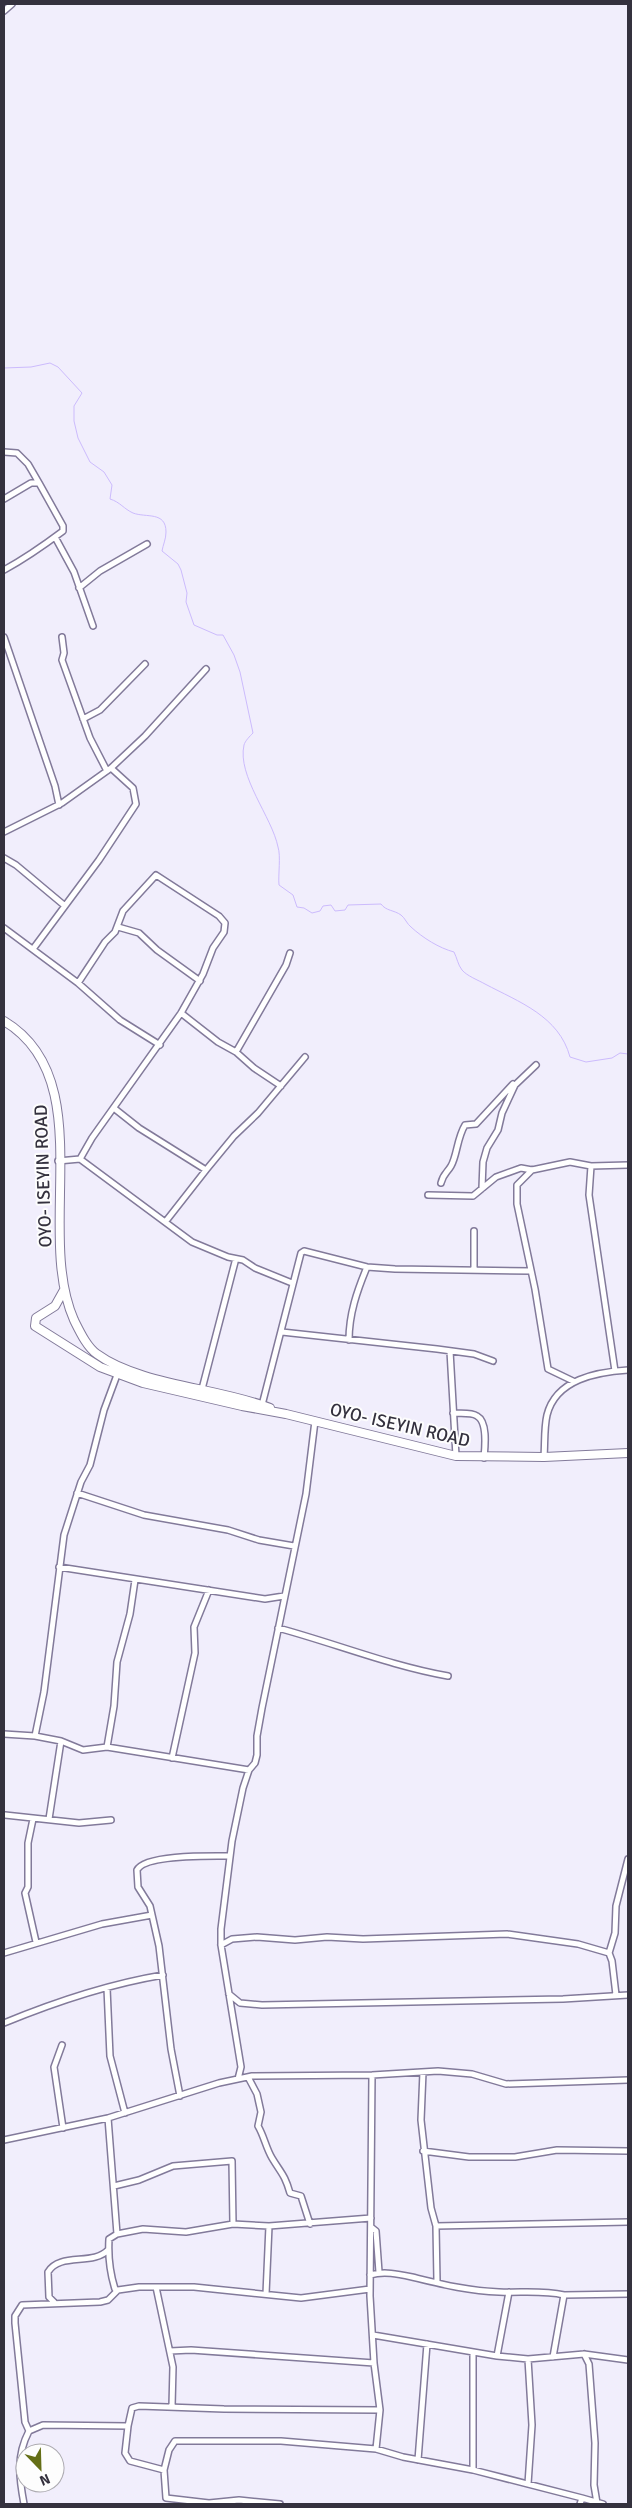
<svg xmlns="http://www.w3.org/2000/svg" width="632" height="2508" viewBox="0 0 632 2508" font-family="Signika,sans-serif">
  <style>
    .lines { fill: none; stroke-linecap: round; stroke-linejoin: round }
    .stream { stroke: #ccbbfc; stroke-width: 1 }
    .minor-casing { stroke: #827a9a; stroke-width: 8 }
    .primary-casing { stroke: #827a9a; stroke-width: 10 }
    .minor { stroke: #fff; stroke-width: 5 }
    .primary { stroke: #fff; stroke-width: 8 }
    .labels { text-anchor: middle; stroke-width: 4; stroke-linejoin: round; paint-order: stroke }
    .street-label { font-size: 18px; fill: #34313e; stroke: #fdfdfd }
  </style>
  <rect width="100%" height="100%" fill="#f1eefc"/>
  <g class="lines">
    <path class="stream" d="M 4,368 L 31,367 L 50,363 L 58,367 L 82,393 L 74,406 L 74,421 L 78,438 L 90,462 L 104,472 L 112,485 L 110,499 C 120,502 124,509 133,513 C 146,518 166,511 166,532 C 166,539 163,545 162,551 L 178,564 L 181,570 L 187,593 L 186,602 L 194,625 L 217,635 L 223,635 L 234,655 L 240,672 L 253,733 C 250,736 245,741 244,745 C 237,776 272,817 278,847 C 281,856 278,875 279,885 L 293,895 L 297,907 L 304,908 L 312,913 L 320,911 L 323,906 L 331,905 L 335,911 L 345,910 L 348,905 L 381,904 C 386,911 394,910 401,915 C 405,918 407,924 411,927 C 423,938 439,948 454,952 C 457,958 458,965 462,970 C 467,976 478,980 485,984 C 519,1002 559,1016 570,1057 L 586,1062 L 612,1058 L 620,1053 L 628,1054"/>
    <g class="minor-casing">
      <path id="minor" d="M 4,11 L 12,4
        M 4,452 L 17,453 L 28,464 L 39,483
        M 4,499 L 31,483 L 39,483 L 63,526 L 63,531 C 43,546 26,558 4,570
        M 55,537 L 74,572 L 93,626
        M 79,588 L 100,571 L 147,544
        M 4,637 L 55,786 L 59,805
        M 62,637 L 64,653 L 62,660 L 90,738 L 107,771
        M 83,719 L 100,710 L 145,664
        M 4,832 L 62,803 L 111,768 L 145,736 L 206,669
        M 4,858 L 16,865 L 65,906
        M 118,927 L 139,933 L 157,950 L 200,981
        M 4,928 L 78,983 L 120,1020 L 160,1045
        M 33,949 L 99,860 L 136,804 L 133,788 L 111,768
        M 181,1013 L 218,1042 L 236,1052 L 254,1068 L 281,1086
        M 236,1052 L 286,965 L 290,953
        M 115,1109 L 139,1128 L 206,1170
        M 80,1159 L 192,1242 L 228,1257 L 243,1260 L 255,1268 L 292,1283
        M 58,1161 L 80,1159 L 92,1138 L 181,1013 L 203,974 L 213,948 L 224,932 L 225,923 L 219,916 L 156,875 L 123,911 L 115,932 L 105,942 L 78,983
        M 591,1166 L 589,1195 L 615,1371
        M 532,1170 L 517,1185 L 517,1204 L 535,1289 L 548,1369 L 573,1381
        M 441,1183 C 443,1174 447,1173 451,1166 C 457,1156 457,1138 465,1125 L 476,1124 L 513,1084
        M 482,1188 L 483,1162 L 487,1148 L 498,1130 L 502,1113 L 515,1085 L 536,1065
        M 428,1195 L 473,1196 L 496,1177 L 521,1168 L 532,1170 L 570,1162 L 591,1166 L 628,1165
        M 166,1221 L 206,1170 L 234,1136 L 258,1113 L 305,1057
        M 474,1269 L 474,1231
        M 282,1332 L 437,1349 L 474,1354 L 493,1361
        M 349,1340 C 349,1314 357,1291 367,1267
        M 450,1351 L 456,1456
        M 202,1389 L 235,1262
        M 262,1405 L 301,1253 L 304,1251 L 367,1267 L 395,1269 L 531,1271
        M 453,1413 C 460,1414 471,1412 477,1416 C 488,1422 485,1447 484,1458
        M 544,1457 C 545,1443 544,1428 547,1415 C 556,1379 597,1372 628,1370
        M 77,1493 L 144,1515 L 228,1530 L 259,1540 L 294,1546
        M 59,1567 L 265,1599 L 284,1596
        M 278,1628 C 334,1643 391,1666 448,1676
        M 4,1734 L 35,1736 L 61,1741 L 83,1750 L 107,1747 L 249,1770
        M 35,1736 L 44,1692 L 64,1535 L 81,1482 L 90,1465 L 104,1410 L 117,1375
        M 107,1747 L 114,1706 L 117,1662 L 130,1614 L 135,1580
        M 172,1758 L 195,1653 L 194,1627 L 209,1590
        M 5,1815 L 79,1823 L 111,1820
        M 33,1819 L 28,1843 L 28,1887 L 25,1893 L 36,1942
        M 49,1819 L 61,1741
        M 221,1945 L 232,1939 L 257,1937 L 295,1940 L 327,1937 L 363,1939 L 507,1934 L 578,1944 L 609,1953
        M 4,1953 L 102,1924 L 152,1915
        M 107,1988 L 110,2056 L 125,2113
        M 229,1994 L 240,2003 L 262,2005 L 563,1999 L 628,1995
        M 616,1995 L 612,1961 L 609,1953 L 615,1933 L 616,1906 L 628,1859
        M 4,2023 C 55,2002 109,1984 163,1975
        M 62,2045 L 54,2067 L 63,2128
        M 423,2072 L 421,2120 L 431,2208 L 436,2226 L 437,2281
        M 372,2075 L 370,2296 L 374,2363 L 380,2410 L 376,2449
        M 248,2077 L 257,2094 L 261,2112 L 258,2126 C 264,2136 266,2148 272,2158 C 281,2173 285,2175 290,2193 L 301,2196 L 310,2224
        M 238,2079 L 241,2067 L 221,1945 L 221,1929 L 232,1841 L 243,1788 L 249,1770 L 255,1763 L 257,1755 L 257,1736 L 262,1708 L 306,1494 L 315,1421
        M 180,2096 L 171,2049 L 159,1946 L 150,1906 L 138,1887 L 137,1870 C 145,1854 213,1856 230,1856
        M 108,2118 L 117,2234 L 109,2239 C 108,2256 110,2273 115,2289 L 118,2290
        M 4,2140 L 108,2118 L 219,2083 L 252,2076 L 372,2075 L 438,2071 L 472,2074 L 506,2084 L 628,2080
        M 423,2151 L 469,2157 L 515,2157 L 557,2150 L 628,2151
        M 114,2186 L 139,2180 L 173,2166 L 232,2161 L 233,2224 L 269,2226 L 266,2294
        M 269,2226 L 371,2218
        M 436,2226 L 628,2222
        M 371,2227 L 376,2231 L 379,2272
        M 117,2234 L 143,2229 L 186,2232 L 233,2224
        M 370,2275 C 384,2271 398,2274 412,2277 C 441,2284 468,2291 499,2292 C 521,2293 542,2290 564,2295 L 553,2357
        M 156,2287 L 173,2367 L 172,2406
        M 564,2295 L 628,2294
        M 54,2302 L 49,2297 L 48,2272 C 60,2252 93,2266 108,2250
        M 373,2335 L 497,2356 L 528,2359 L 584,2354 L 628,2360
        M 170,2351 L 191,2350 L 374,2363
        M 473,2353 L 473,2470
        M 584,2354 L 589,2364 L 595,2443 L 594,2485 L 597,2503
        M 497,2356 L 509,2292
        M 128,2426 L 132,2408 L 139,2406 L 224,2409 L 380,2410
        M 29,2431 L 25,2422 L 15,2323 L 15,2316 L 22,2305 L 100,2302 L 108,2300 L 118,2290 L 139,2287 L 194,2287 L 301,2298 L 370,2289
        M 418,2460 L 427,2344
        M 164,2470 L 169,2450 L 175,2441 L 281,2441 L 376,2449 L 403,2457 L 473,2470 L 582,2498 L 580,2504
        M 528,2484 L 532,2425 L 528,2359
        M 582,2498 L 603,2504
        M 24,2504 C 19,2477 16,2456 29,2431 L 43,2425 L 128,2426 L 125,2453 L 130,2461 L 164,2470 L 166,2498 L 209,2503 L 239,2500 L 280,2504"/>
    </g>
    <g class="primary-casing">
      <path id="primary" d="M 4,1021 C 101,1079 34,1230 74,1320 C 80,1332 87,1347 97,1354 C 139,1385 220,1388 270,1408
        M 64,1290 L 55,1306 L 36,1318 L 35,1326 L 100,1367 L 143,1383 L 242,1406 L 286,1414 L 456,1456 L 544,1457 L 628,1453"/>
    </g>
    <use href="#minor" class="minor"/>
    <use href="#primary" class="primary"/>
  </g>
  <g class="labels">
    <g class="street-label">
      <text transform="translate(43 1176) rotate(-92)" y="6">OYO- ISEYIN ROAD</text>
      <text transform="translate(400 1425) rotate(13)" y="6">OYO- ISEYIN ROAD</text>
    </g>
  </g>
  <rect width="632" height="2508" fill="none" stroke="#34313e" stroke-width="10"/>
  <g transform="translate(40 2468) rotate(157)"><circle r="24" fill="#fdfdfd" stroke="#adabb1"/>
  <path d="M0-4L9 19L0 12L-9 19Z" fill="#646e16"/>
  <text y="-8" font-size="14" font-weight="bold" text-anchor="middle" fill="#34313e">N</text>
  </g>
</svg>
